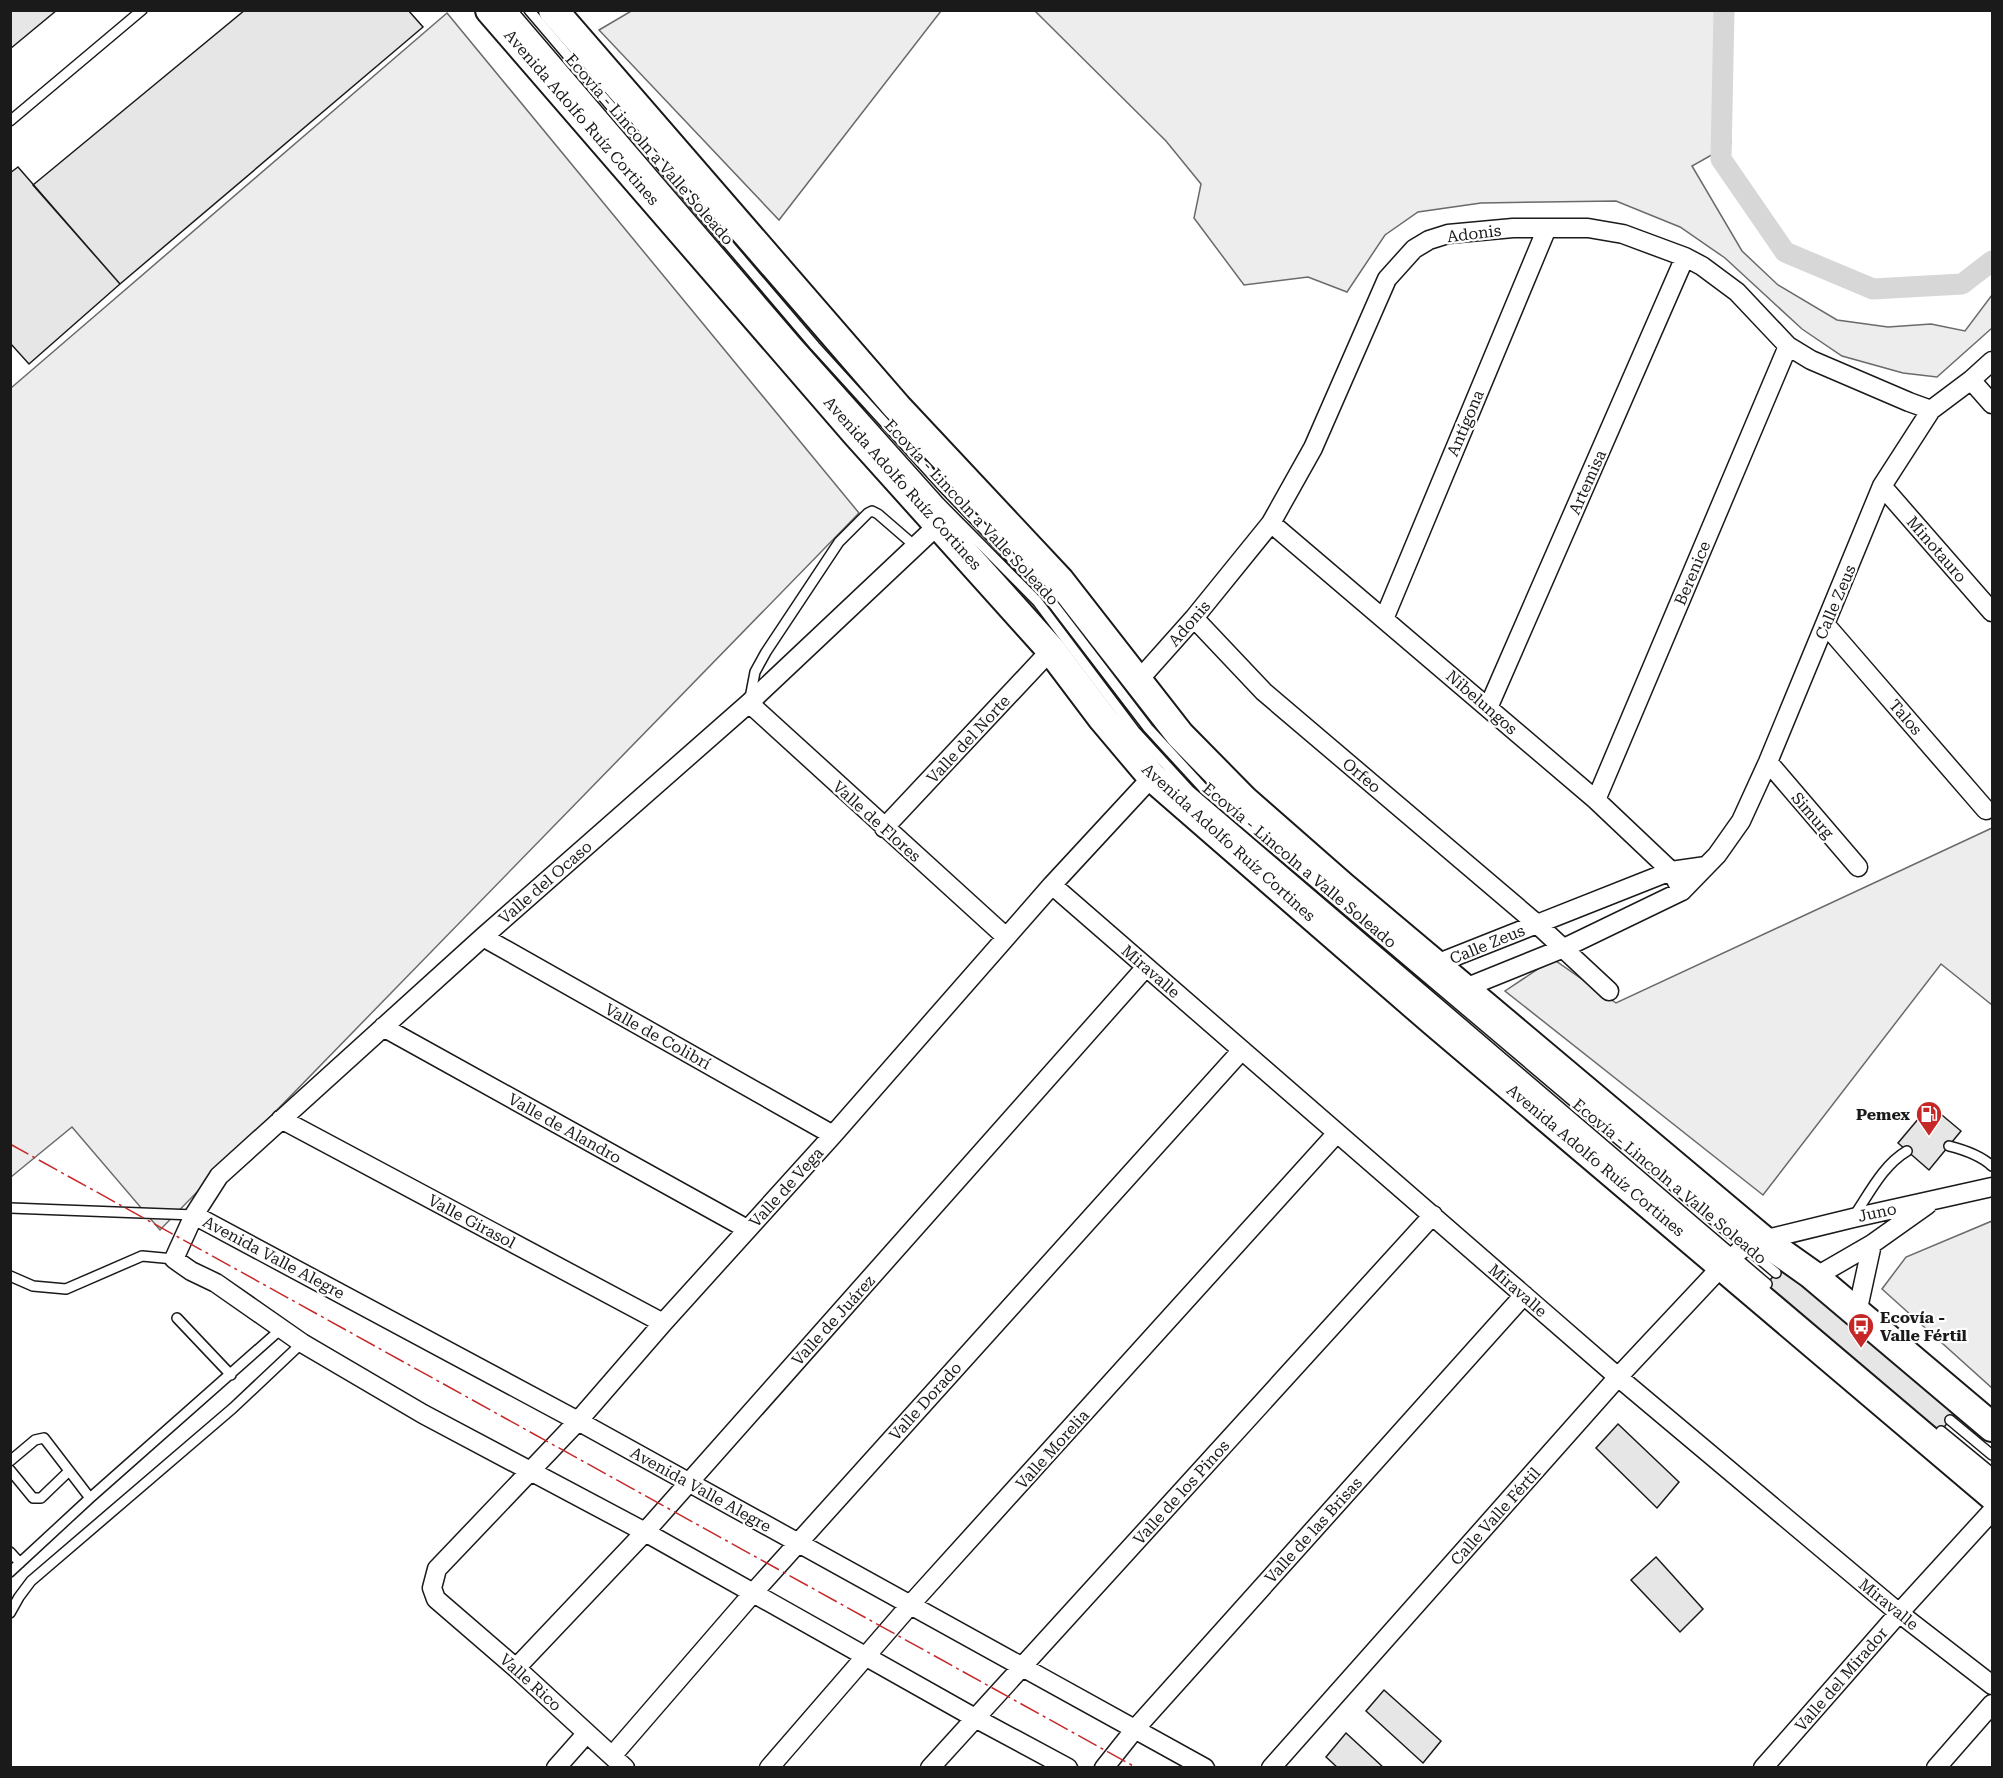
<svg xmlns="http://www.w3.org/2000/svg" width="2003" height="1778" viewBox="0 0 2003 1778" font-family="'Roboto Serif',serif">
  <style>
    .built { fill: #ededed; stroke: #6a6a6a; stroke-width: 1.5 }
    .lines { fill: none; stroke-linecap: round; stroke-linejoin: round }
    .canal { stroke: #d7d7d7; stroke-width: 21 }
    .building { fill: #e6e6e6; stroke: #1a1a1a; stroke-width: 1.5 }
    .lane-casing { stroke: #1a1a1a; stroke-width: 12 }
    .street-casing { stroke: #1a1a1a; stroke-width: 21 }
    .primary-casing { stroke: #1a1a1a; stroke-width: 32 }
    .lane { stroke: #fff; stroke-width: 9 }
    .street { stroke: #fff; stroke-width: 18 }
    .primary { stroke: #fff; stroke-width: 28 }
    .power { stroke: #c62828; stroke-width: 1.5; stroke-dasharray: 21 4.5 3 4.5; stroke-linecap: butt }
    .labels { text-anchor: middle; stroke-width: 4.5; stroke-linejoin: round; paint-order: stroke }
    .street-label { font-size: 16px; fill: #1a1a1a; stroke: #fff }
    .poi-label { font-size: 16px; font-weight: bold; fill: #1a1a1a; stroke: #fff; text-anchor: end }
  </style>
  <rect width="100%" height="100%" fill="#fff"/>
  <path class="built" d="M 633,10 L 941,10 L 941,11 L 779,220 L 599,30 Z
    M 1035,11 L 1716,11 L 1731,144 L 1692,166 L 1742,251 L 1778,285 L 1837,320 L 1888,327 L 1931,324 L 1965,331 L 1992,295 L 1992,328 L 1937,377 L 1903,373 L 1842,356 L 1802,329 L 1725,258 L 1680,227 L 1616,201 L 1481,203 L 1418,212 L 1385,235 L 1347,292 L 1308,277 L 1244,285 L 1194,218 L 1201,184 L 1166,141 Z
    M 447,13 L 859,513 L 160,1230 L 72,1127 L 11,1177 L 11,388 Z
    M 1992,828 L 1992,1005 L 1941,964 L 1763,1195 L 1505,991 L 1553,959 L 1616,1003 Z
    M 1992,1221 L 1992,1388 L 1882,1289 L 1906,1257 Z"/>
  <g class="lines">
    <path class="canal" d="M 1724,10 L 1721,159 L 1785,252 L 1873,289 L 1962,284 L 1992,261"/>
  </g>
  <path class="building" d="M 10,10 L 57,10 L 10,49 Z
    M 245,10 L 408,10 L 423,27 L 120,284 L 33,185 Z
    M 18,167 L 120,284 L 29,364 L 10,343 L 10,173 Z
    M 1930,1105 L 1961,1131 L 1929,1170 L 1898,1143 Z
    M 1785,1263 L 1959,1410 L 1937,1435 L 1763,1288 Z
    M 1618,1424 L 1679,1482 L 1657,1508 L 1596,1448 Z
    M 1656,1557 L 1703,1609 L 1680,1632 L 1631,1580 Z
    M 1384,1690 L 1441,1741 L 1423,1763 L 1366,1711 Z
    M 1346,1733 L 1384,1768 L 1338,1768 L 1326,1757 Z"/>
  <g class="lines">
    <g class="lane-casing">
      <path id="lane" d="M 512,10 L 797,343 L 940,503 L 1037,601 L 1135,731 L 1190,791 L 1767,1284
        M 529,10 L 815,346 L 943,487 L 1044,592 L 1148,728 L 1204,789 L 1776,1273
        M 10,121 L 142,10
        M 750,698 L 755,672 L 766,652 L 839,542 L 868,513 L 872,511 L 878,514 L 915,546
        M 1949,1146 C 1965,1150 1980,1155 1992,1166
        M 10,1208 L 194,1215
        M 1854,1216 C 1869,1194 1883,1165 1907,1151
        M 10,1276 L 33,1286 L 66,1289 L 142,1256 L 174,1259
        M 177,1318 L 231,1375
        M 1950,1420 L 1992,1455
        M 1941,1431 L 1992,1473
        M 10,1461 L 35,1440 L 44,1438 L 90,1498
        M 10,1470 L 33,1498 L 41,1498 L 69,1471
        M 10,1552 L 20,1563
        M 10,1572 L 90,1498 L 281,1329
        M 10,1613 L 19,1597 L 31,1581 L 233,1408 L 302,1343"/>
    </g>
    <g class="street-casing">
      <path id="street" d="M 1971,380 L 1992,404
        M 1882,486 L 1992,612
        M 940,523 L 749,703 L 483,937 L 219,1176 L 194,1215 L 174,1259 L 191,1271 L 216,1283 L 302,1343 L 423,1414 L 645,1532 L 975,1718 L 1068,1768
        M 1271,523 L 1596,800 L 1671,871 L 1682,891
        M 1194,618 L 1264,692 L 1537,924 L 1609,991
        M 1384,619 L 1547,228
        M 1825,624 L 1986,810
        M 1137,682 L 1194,618 L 1271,523 L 1313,448 L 1387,279 L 1414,249 L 1429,240 L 1448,234 L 1513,228 L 1588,228 L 1623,234 L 1685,257 L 1702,266 L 1737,292 L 1788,346 L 1811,360 L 1909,402 L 1931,410
        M 749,703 L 1006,937
        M 1488,708 L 1685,257
        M 1768,762 L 1858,867
        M 1596,800 L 1788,346
        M 884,828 L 1051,650
        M 1052,885 L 1618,1377 L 1899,1613 L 1992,1685
        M 483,937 L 833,1135
        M 1436,964 L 1671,871 L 1706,866
        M 1465,988 L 1564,948 L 1682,891 L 1717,855 L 1741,821 L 1768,762 L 1882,486 L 1931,410 L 1971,380 L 1992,361
        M 383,1027 L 747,1229
        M 281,1119 L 663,1323
        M 194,1215 L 578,1421 L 1205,1768
        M 1815,1277 L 1872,1244 L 1927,1205
        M 1857,1313 L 1872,1244
        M 516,1668 L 645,1532 L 1146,967
        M 612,1756 L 753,1593 L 1242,1050
        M 556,1768 L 587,1733
        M 625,1768 L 516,1668 L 436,1599 L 432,1588 L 437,1569 L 578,1421 L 663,1323 L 833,1135 L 1052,885 L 1152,777
        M 769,1768 L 911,1604 L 1337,1133
        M 930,1768 L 1433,1215
        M 1104,1768 L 1135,1729 L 1524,1295
        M 1271,1768 L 1618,1377 L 1722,1266 L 1744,1247 L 1763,1240 L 1853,1218 L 1992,1187
        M 1763,1768 L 1899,1613 L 1992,1511
        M 1936,1768 L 1992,1704"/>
    </g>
    <g class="primary-casing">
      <path id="primary" d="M 490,10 L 856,433 L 1051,650 L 1103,719 L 1152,777 L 1433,1021 L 1992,1495
        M 553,10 L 897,407 L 1060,581 L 1180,735 L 1244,800 L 1342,886 L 1763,1240 L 1811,1274 L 1992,1427"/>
    </g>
    <use href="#lane" class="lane"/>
    <use href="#street" class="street"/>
    <use href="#primary" class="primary"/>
    <path class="power" d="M 10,1144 L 1137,1768"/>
  </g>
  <defs>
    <g id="fuel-pin" transform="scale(1.35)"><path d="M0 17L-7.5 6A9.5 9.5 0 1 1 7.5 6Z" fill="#c62828" stroke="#fff"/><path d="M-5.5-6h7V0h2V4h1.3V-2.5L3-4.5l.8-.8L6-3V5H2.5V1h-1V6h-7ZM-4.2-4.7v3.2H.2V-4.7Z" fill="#fff"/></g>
    <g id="bus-pin" transform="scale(1.35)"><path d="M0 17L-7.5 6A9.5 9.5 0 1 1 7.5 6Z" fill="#c62828" stroke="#fff"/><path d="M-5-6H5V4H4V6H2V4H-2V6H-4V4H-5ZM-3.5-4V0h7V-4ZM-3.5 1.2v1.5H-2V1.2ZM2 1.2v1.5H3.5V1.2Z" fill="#fff"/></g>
  </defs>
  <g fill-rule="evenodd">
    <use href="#fuel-pin" x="1929" y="1114"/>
    <use href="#bus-pin" x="1861" y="1326"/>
  </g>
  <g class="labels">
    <g class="street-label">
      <text transform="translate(582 117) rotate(49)" y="6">Avenida Adolfo Ruíz Cortines</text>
      <text transform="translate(650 149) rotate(49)" y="6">Ecovía - Lincoln a Valle Soleado</text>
      <text transform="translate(1474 233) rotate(-7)" y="6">Adonis</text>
      <text transform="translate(1465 423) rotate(-67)" y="6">Antígona</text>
      <text transform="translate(1587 482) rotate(-66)" y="6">Artemisa</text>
      <text transform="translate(903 483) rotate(48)" y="6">Avenida Adolfo Ruíz Cortines</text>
      <text transform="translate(972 512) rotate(47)" y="6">Ecovía - Lincoln a Valle Soleado</text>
      <text transform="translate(1937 549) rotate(49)" y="6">Minotauro</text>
      <text transform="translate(1692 573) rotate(-67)" y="6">Berenice</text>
      <text transform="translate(1835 602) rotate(-67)" y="6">Calle Zeus</text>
      <text transform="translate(1189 623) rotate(-49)" y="6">Adonis</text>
      <text transform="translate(1482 702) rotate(41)" y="6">Nibelungos</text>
      <text transform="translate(1906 717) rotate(49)" y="6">Talos</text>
      <text transform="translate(968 739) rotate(-47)" y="6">Valle del Norte</text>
      <text transform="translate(1362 775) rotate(40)" y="6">Orfeo</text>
      <text transform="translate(1813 815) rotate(49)" y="6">Simurg</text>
      <text transform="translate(877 821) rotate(42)" y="6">Valle de Flores</text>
      <text transform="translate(1229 842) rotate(42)" y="6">Avenida Adolfo Ruíz Cortines</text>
      <text transform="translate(1300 865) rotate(40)" y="6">Ecovía - Lincoln a Valle Soleado</text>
      <text transform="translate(545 882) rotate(-41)" y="6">Valle del Ocaso</text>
      <text transform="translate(1487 944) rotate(-22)" y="6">Calle Zeus</text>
      <text transform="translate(1151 971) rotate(41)" y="6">Miravalle</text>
      <text transform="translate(658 1036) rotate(29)" y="6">Valle de Colibrí</text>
      <text transform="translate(565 1128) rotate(29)" y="6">Valle de Alandro</text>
      <text transform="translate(1596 1160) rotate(40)" y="6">Avenida Adolfo Ruíz Cortines</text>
      <text transform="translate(1670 1181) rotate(40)" y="6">Ecovía - Lincoln a Valle Soleado</text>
      <text transform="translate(786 1187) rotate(-48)" y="6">Valle de Vega</text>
      <text transform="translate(1877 1212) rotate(-12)" y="6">Juno</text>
      <text transform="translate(472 1221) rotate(28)" y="6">Valle Girasol</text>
      <text transform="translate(274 1257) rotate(28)" y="6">Avenida Valle Alegre</text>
      <text transform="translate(1518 1290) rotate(41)" y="6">Miravalle</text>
      <text transform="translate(833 1320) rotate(-48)" y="6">Valle de Juárez</text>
      <text transform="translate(925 1401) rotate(-48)" y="6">Valle Dorado</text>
      <text transform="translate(1052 1449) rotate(-48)" y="6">Valle Morelia</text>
      <text transform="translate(701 1489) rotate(29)" y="6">Avenida Valle Alegre</text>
      <text transform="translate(1181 1492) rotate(-48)" y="6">Valle de los Pinos</text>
      <text transform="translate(1495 1516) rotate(-48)" y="6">Calle Valle Fértil</text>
      <text transform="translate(1313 1530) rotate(-48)" y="6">Valle de las Brisas</text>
      <text transform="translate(1889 1604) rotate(39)" y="6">Miravalle</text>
      <text transform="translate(1841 1679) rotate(-49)" y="6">Valle del Mirador</text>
      <text transform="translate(531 1682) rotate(42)" y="6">Valle Rico</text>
    </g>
    <g class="poi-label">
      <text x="1910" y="1120">Pemex</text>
      <text x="1880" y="1323" text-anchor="start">Ecovía -<tspan x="1880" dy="18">Valle Fértil</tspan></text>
    </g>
  </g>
  <rect width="2003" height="1778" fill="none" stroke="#1a1a1a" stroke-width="24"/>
</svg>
